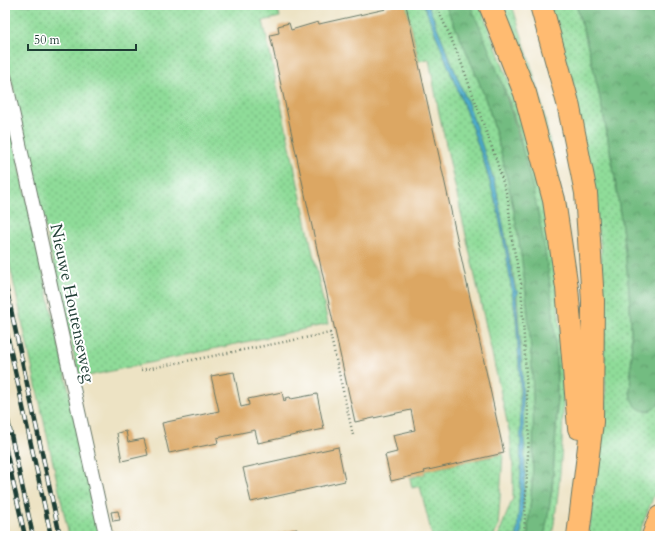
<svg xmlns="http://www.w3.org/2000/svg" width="665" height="541" viewBox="0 0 665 541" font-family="Cardo,serif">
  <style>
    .grass { fill: url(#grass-dots); stroke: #578c66 }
    .forest { fill: url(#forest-crowns); stroke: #497c5a }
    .water { fill: url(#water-ripples); stroke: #367680 }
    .building { fill: #dca763 }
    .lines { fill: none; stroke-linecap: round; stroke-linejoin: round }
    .street-casing { stroke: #677766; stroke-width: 15 }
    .highway-casing { stroke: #677766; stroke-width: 24 }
    .path { stroke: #677766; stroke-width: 2.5; stroke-dasharray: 1 3; stroke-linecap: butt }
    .street { stroke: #fff; stroke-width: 13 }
    .highway { stroke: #ffbb71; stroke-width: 22 }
    .rail-casing { stroke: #1f3d34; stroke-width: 4.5 }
    .rail { stroke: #fff; stroke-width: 3; stroke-dasharray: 9; stroke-linecap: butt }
    .labels { text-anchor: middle; stroke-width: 4; stroke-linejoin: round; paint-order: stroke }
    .street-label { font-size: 17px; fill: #1f3d34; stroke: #fff }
  </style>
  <defs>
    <pattern id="grass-dots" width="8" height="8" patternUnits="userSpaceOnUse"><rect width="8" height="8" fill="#8fdc99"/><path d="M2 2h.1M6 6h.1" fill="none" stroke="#74b47e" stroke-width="1.8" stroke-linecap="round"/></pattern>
    <pattern id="forest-crowns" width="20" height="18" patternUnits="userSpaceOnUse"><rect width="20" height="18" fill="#73bc81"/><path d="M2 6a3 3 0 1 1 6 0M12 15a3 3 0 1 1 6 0" fill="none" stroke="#5e9a6a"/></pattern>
    <pattern id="water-ripples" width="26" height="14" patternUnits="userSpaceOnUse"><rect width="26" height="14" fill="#4eaecd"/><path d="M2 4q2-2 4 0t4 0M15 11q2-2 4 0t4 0" fill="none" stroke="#408fa7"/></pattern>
  </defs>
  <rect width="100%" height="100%" fill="#fff"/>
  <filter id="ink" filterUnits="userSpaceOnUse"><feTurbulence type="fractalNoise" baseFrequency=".025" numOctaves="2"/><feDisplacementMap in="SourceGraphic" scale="8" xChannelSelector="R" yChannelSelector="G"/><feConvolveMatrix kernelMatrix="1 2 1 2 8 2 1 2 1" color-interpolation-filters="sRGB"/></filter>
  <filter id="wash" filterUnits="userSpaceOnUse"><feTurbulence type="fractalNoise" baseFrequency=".012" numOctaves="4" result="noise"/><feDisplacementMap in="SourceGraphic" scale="16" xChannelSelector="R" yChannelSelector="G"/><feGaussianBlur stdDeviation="0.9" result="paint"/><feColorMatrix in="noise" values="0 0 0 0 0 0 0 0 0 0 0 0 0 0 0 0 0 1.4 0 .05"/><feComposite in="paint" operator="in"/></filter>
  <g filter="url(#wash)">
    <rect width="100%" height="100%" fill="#ede3c4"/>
    <path class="grass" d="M 5,5 L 277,5 L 280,17 L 263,21 L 328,324 L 79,378 L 5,51 Z
      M 406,5 L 424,5 L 427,12 L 464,106 L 484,162 L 497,207 L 506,253 L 516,318 L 520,379 L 521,473 L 517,536 L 498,536 L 513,498 L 513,467 L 510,435 L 439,113 L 429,59 L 419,61 Z
      M 428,5 L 445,5 C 462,41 479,78 491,116 C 523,223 536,348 533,459 C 533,482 530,506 528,528 L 529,536 L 521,536 L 525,473 L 522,370 L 517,295 L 496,188 L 487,160 L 469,106 Z
      M 470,5 L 480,5 C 504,68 529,131 543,197 C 550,227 553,257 556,287 C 566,371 566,452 552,536 L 544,536 L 552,491 L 557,419 L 557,371 L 553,322 L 520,135 L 508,98 Z
      M 498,5 L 512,5 L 539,91 L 565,213 Z
      M 549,5 L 576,5 C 594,62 605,120 615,179 C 626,250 635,322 630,393 L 633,402 L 659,404 L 660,401 L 660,480 L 638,536 L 588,536 L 606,410 L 601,248 L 573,84 Z
      M 5,100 L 101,536 L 69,536 L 5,243 Z
      M 503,454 L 498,527 L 494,536 L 432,536 L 420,486 L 412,488 L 410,478 L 425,474 L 424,471 Z"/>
    <path class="forest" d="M 445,5 L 470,5 C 532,142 565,295 555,446 C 553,476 551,506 544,536 L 529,536 L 528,528 C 530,506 533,482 533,459 C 536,348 523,223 491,116 C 479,78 462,41 445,5 Z
      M 576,5 L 660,5 L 660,401 C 657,410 646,414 638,408 C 633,405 631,398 630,393 C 635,322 626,250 615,179 C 605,120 594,62 576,5 Z"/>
    <path class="water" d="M 424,5 L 428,5 L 469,106 L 496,187 L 515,289 L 518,292 L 516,297 L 522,370 L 525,473 L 521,536 L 517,536 L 517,533 L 521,473 L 520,379 L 516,318 L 506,253 L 497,207 L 484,162 L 464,106 Z"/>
    <g id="blocks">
      <path class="building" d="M 394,5 L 406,5 L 504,453 L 424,471 L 425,473 L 391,481 L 385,455 L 397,452 L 393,435 L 415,430 L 411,410 L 355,422 L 270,35 L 279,33 L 278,26 L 289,23 L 291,30 L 318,22 L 319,24 L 386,9 L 386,7 Z
        M 234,372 L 241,407 L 249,405 L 248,399 L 282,392 L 284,401 L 286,400 L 285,398 L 290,397 L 291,399 L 317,394 L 324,429 L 258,443 L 255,430 L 217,438 L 218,443 L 169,453 L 162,423 L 219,411 L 211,376 Z
        M 126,431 L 128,442 L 144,439 L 148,455 L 122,461 L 117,433 Z
        M 338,447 L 345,481 L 251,502 L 243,468 Z
        M 118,511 L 120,520 L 113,521 L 111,512 Z
        M 297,529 L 298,536 L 273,536 L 273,534 Z"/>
    </g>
  </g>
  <g filter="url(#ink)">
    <use href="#blocks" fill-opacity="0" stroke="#677766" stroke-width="1"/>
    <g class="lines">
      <g class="street-casing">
        <path id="street" d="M 5,78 L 106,536"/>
      </g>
      <g class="highway-casing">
        <path id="highway" d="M 490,5 L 525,93 L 554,200 L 567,288 L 579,428
          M 541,5 L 568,103 L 586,193 L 593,301 L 592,422 L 578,536
          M 653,536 L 660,517"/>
      </g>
      <path class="path" d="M 436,5 L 460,59 L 496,159 L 508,199 L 512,240 L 521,283 L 529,432 L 524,536
        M 141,370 L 330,333 L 353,435"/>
      <use href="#street" class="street"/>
      <use href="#highway" class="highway"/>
      <g class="rail-casing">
        <path id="rail" d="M 5,282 L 60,536
          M 5,325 L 51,536
          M 5,407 L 33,536
          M 5,446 L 25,536"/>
      </g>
      <use href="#rail" class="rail"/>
    </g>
  </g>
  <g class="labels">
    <g class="street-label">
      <text transform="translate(73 303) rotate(78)" y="6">Nieuwe Houtenseweg</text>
    </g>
  </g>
  <rect width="665" height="541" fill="none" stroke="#fff" stroke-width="20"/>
  <path d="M28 44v6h108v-6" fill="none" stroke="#1f3d34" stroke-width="2"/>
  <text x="34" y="44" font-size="12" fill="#1f3d34" stroke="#ffffff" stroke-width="3" paint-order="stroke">50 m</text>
</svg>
